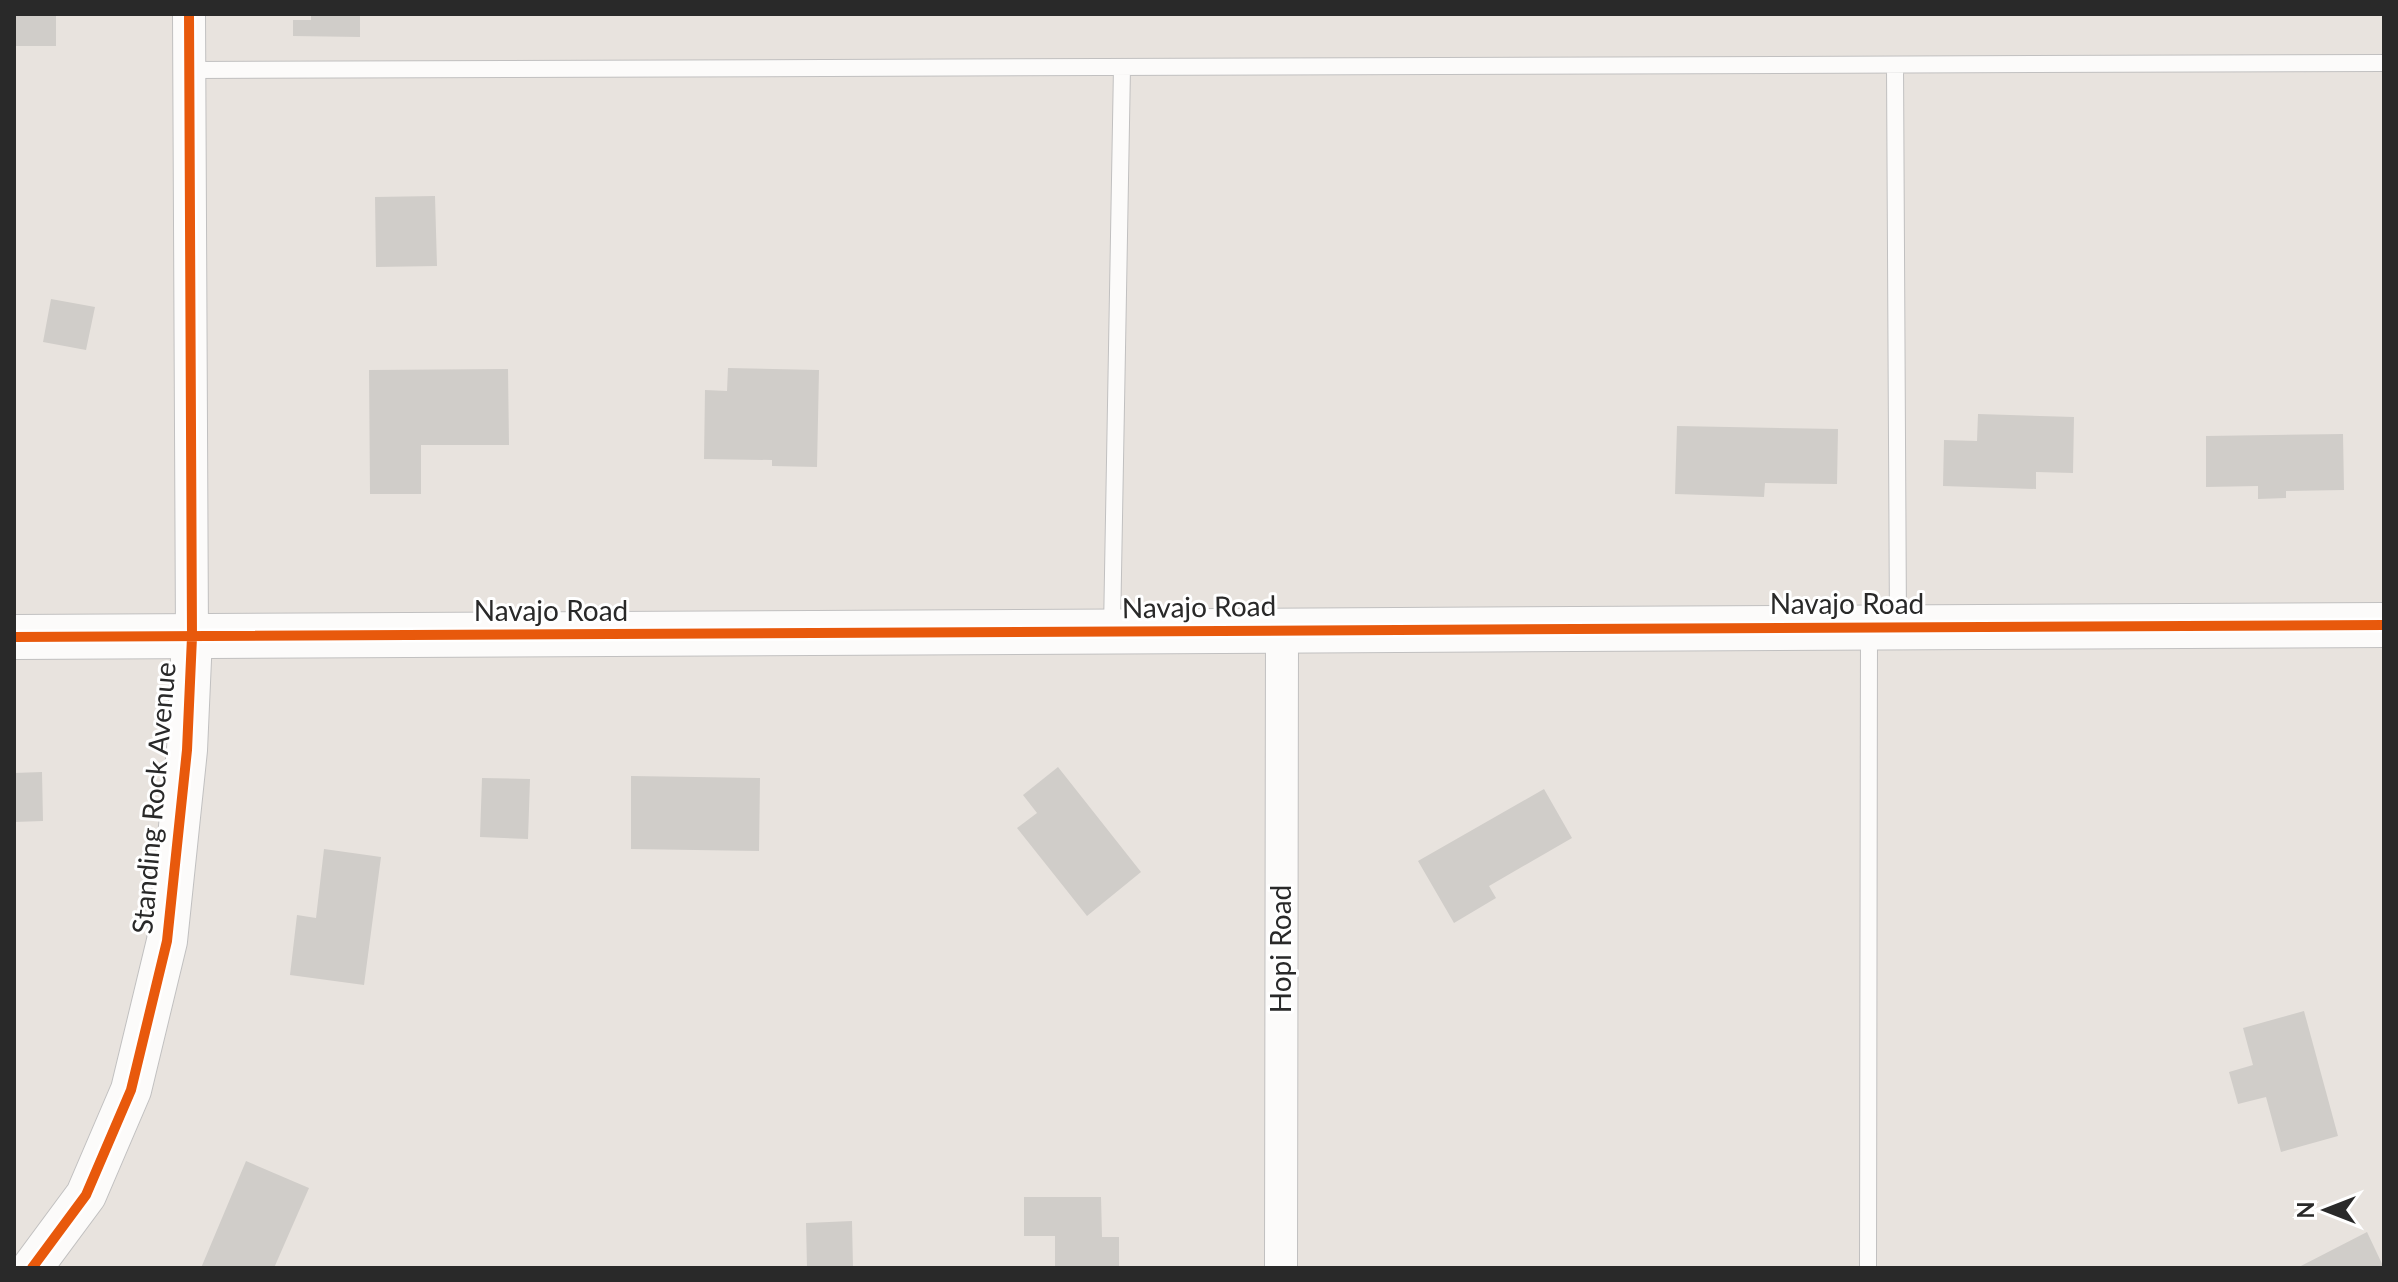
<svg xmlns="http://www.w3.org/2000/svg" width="2398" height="1282" viewBox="0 0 2398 1282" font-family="Lato,sans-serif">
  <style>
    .building { fill: #d0cdc9 }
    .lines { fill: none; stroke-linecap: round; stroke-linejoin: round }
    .service-casing { stroke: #c1c0c0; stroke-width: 18 }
    .minor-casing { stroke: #c1c0c0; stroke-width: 34 }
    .tertiary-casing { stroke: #c1c0c0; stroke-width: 42 }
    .secondary-casing { stroke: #c1c0c0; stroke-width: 46 }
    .service { stroke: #fcfbfa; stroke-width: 16 }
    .minor { stroke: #fcfbfa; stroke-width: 32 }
    .tertiary { stroke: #fcfbfa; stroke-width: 40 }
    .secondary { stroke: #fcfbfa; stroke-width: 44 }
    .cycleway-casing { stroke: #fff; stroke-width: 15 }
    .cycleway { stroke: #e8590c; stroke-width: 10 }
    .labels { text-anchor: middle; stroke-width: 6; stroke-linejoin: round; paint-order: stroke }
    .street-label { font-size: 28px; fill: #292929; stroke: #fff }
  </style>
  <rect width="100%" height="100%" fill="#e8e3de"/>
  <path class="building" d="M 14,14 L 56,14 L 56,46 L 14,46 Z
    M 311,14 L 360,14 L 360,37 L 293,36 L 293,20 L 311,20 Z
    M 435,196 L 437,266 L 376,267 L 375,197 Z
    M 51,299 L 95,307 L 86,350 L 43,342 Z
    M 728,368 L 819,370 L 817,467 L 772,466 L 772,460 L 704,459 L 705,390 L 727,391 Z
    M 508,369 L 509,445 L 421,445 L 421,494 L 370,494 L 369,370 Z
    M 1978,414 L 2074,417 L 2073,473 L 2036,472 L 2036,489 L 1943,486 L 1944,440 L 1977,441 Z
    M 1677,426 L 1838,429 L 1837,484 L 1765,483 L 1764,497 L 1675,494 Z
    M 2343,434 L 2344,490 L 2286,491 L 2286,498 L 2258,499 L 2258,486 L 2206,487 L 2206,436 Z
    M 1058,767 L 1141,872 L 1087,916 L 1017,828 L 1037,813 L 1023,795 Z
    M 42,772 L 43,821 L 14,822 L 14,773 Z
    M 631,776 L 760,778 L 759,851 L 631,849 Z
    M 482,778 L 530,779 L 528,839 L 480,837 Z
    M 1544,789 L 1572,838 L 1489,886 L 1496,898 L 1454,923 L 1418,861 Z
    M 324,849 L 381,857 L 364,985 L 290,975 L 297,915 L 316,918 Z
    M 2304,1011 L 2338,1136 L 2281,1152 L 2266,1097 L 2238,1104 L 2229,1072 L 2253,1065 L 2243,1028 Z
    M 246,1161 L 309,1188 L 274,1268 L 201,1268 Z
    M 1024,1197 L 1101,1197 L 1102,1237 L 1119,1237 L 1119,1268 L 1055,1268 L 1055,1236 L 1024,1236 Z
    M 852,1221 L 853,1268 L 807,1268 L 806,1223 Z
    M 2367,1232 L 2384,1268 L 2297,1268 Z"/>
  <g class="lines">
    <g class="service-casing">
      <path id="service" d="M 1895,66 L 1898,626
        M 190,70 L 2384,63
        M 1112,630 L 1122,67
        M 1868,1268 L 1869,630"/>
    </g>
    <g class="minor-casing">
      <path id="minor" d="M 189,14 L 192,637
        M 1281,1268 L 1282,630"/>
    </g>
    <g class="tertiary-casing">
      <path id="tertiary" d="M 32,1268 L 86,1195 L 131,1090 L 167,941 L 187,750 L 192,637"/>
    </g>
    <g class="secondary-casing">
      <path id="secondary" d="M 14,637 L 2384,625"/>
    </g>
    <use href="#service" class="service"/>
    <use href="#minor" class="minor"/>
    <use href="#tertiary" class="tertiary"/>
    <use href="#secondary" class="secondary"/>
    <g class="cycleway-casing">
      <path id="cycleway" d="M 14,637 L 2384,625
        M 32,1268 L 86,1195 L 131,1090 L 167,941 L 187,750 L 192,637 L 189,14"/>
    </g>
    <use href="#cycleway" class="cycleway"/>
  </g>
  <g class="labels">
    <g class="street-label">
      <text x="1847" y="614">Navajo Road</text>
      <text transform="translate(1199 607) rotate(-1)" y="10">Navajo Road</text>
      <text x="551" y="621">Navajo Road</text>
      <text transform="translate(154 798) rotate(-85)" y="10">Standing Rock Avenue</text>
      <text transform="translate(1281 949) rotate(-90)" y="10">Hopi Road</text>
    </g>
  </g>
  <rect width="2398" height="1282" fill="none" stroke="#292929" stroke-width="32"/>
  <g transform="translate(2326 1210) rotate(270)" stroke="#ffffff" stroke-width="6" paint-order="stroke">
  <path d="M0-6L14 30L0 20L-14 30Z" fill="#292929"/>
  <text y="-12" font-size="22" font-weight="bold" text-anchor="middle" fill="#292929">N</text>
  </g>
</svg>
